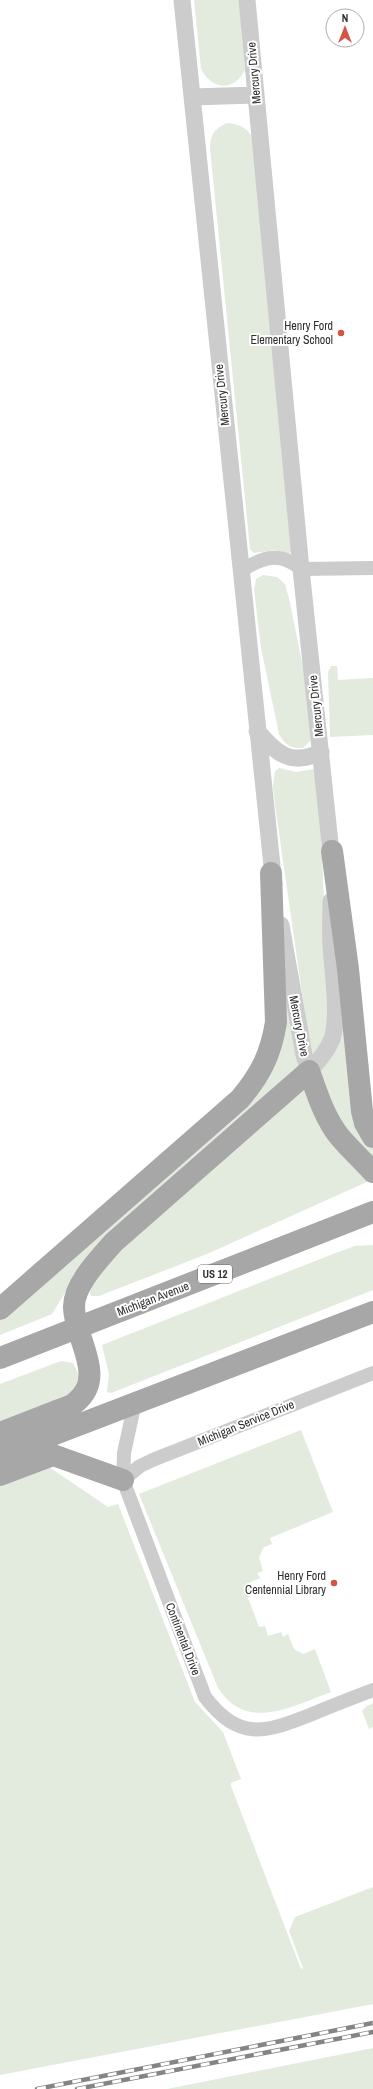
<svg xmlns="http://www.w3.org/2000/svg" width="373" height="2089" viewBox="0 0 373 2089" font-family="'Archivo Narrow',sans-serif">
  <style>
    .green { fill: #e2ebde }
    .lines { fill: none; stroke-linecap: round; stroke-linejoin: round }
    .minor { stroke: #ccc; stroke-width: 14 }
    .tertiary { stroke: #ccc; stroke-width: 17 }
    .primary { stroke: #a7a7a7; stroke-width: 22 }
    .rail-casing { stroke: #848484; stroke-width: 4.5 }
    .rail { stroke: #fff; stroke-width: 3; stroke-dasharray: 9; stroke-linecap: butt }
    .poi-dot { fill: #d35644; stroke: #fff; stroke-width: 1.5 }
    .labels { text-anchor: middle; stroke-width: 4; stroke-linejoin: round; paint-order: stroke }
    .shield { fill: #fff; stroke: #6d6d6d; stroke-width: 1 }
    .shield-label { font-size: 11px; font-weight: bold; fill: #2f2f2f }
    .street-label { font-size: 12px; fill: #2f2f2f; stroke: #fff }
    .poi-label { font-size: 12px; fill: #2f2f2f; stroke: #fff; text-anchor: end }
  </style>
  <rect width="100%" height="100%" fill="#fff"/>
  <path class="green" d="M 194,0 L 239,0 L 245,70 C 234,92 212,90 201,69 Z
    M 227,123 C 240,124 248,128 254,140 L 293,549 L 288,556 L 275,550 L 254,553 L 250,549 L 210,148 C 210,135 215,128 227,123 Z
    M 263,575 L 277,577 L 285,584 L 290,603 L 309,697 L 312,739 L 303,748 C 291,749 285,745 279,734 L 261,648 L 254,589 L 256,579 Z
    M 331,666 L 337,666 L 338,680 L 373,678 L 373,735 L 330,737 L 328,672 Z
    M 279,768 L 296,772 L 314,769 L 320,809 L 329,1019 L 326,1035 L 314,1054 L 311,1053 L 310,1049 L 275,805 L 273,787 L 275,771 Z
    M 277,931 L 301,1065 L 74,1278 L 52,1314 L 0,1335 L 0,1316 L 258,1086 Z
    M 341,1020 L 373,1146 L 373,1163 L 339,1123 L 317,1070 Z
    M 300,1084 L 369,1181 L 207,1254 L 99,1296 L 91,1296 L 89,1289 L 100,1270 Z
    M 373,1245 L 373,1290 L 111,1393 L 107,1392 L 109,1374 L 102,1345 L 333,1254 L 355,1246 Z
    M 61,1361 L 73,1363 L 79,1375 L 72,1395 L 0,1429 L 0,1384 Z
    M 301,1430 L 333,1512 L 270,1538 L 272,1544 L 264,1547 L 259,1557 L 263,1571 L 257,1573 L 260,1578 L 249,1583 L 253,1594 L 248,1598 L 259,1627 L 265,1626 L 268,1636 L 281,1632 L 283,1637 L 288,1634 L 294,1649 L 303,1654 L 315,1649 L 331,1692 C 292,1706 247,1733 218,1688 L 139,1494 Z
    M 49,1467 L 108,1507 L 118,1504 L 195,1702 L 223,1732 L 241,1779 L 231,1783 L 231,1786 L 301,1969 L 303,1968 L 289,1931 L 295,1917 L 373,1887 L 373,2004 L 0,2075 L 0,1486 Z
    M 373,1703 L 373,1727 L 369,1729 L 362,1711 L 367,1706 Z
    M 373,2048 L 373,2089 L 167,2089 Z"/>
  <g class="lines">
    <path class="minor" d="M 240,571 C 262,558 279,550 301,569 L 373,568
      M 135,1402 L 124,1453 L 123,1480 L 205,1697 C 239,1741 264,1733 310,1715 C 331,1706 352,1698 373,1690
      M 123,1480 L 140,1466 L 155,1459 L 373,1373"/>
    <path class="tertiary" d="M 182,0 L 274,885
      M 247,0 L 301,569 L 332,862
      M 192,97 L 256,95
      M 257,731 C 277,753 290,767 321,752
      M 281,925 L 304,1055 L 309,1071 C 318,1062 327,1051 332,1039 C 340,1014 332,970 331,944 C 330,929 331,915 331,901"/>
    <path class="primary" d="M 332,851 L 348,969 L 362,1111 L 365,1123 L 373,1137
      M 0,1309 L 240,1099 C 261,1074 271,1054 276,1022 L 271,873
      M 0,1358 L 373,1212
      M 0,1433 C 18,1426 36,1419 54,1412 C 61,1409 71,1407 76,1402 C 107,1376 75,1340 74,1308 C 73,1285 100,1258 114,1242 L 309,1071 C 317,1093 324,1117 339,1136 C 349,1148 362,1160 373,1172
      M 0,1455 L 373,1312
      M 0,1475 L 53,1455 L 123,1480"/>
    <g class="rail-casing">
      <path id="rail" d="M 37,2089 L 373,2023
        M 77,2089 L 373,2032"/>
    </g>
    <use href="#rail" class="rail"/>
  </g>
  <g class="poi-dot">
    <circle cx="341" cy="333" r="4"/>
    <circle cx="334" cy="1583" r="4"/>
  </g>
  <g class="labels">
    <rect class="shield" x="198" y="1265" width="34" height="18" rx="3"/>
    <g class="shield-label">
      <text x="215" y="1278">US 12</text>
    </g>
    <g class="street-label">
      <text transform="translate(254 73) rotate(-95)" y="4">Mercury Drive</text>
      <text transform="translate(222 395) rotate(-96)" y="4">Mercury Drive</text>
      <text transform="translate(316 706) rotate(-96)" y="4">Mercury Drive</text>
      <text transform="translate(299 1026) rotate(79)" y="4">Mercury Drive</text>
      <text transform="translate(153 1299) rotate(-21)" y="4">Michigan Avenue</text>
      <text transform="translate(246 1423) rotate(-22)" y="4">Michigan Service Drive</text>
      <text transform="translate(183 1639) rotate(69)" y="4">Continental Drive</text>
    </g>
    <g class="poi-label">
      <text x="333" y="330">Henry Ford<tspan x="333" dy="14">Elementary School</tspan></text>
      <text x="326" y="1580">Henry Ford<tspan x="326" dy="14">Centennial Library</tspan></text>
    </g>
  </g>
  <g transform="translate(345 28)"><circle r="19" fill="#ffffff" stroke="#acacac"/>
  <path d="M0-3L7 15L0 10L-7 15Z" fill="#d35644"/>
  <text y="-6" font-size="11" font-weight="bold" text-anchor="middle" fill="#2f2f2f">N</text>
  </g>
</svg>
